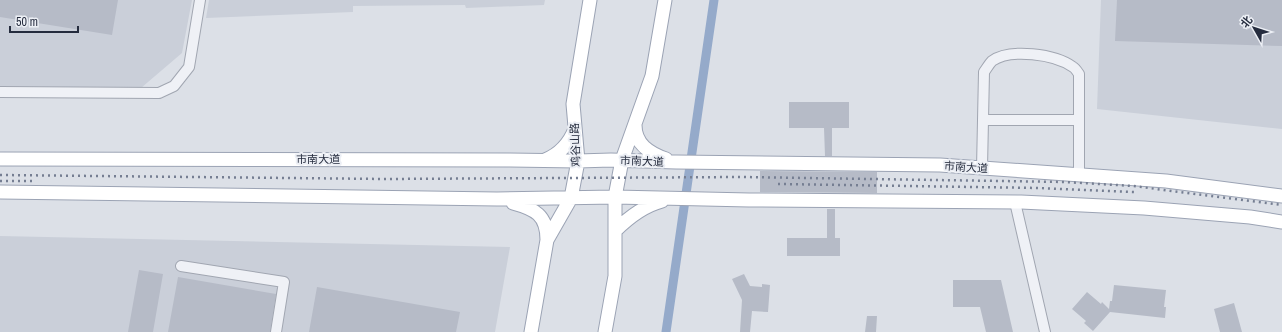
<svg xmlns="http://www.w3.org/2000/svg" width="1282" height="332" viewBox="0 0 1282 332" font-family="'Archivo Narrow','Noto Sans SC',sans-serif">
  <style>
    .built { fill: #cacfd9 }
    .lines { fill: none; stroke-linecap: round; stroke-linejoin: round }
    .canal { stroke: #95aaca; stroke-width: 9 }
    .building { fill: #b6bbc7 }
    .minor-casing { stroke: #a1a6b1; stroke-width: 12 }
    .major-casing { stroke: #9ba3b4; stroke-width: 15 }
    .minor { stroke: #eff1f6; stroke-width: 10 }
    .major { stroke: #fff; stroke-width: 13 }
    .rail { stroke: #757e92; stroke-width: 2.5; stroke-dasharray: 2 4; stroke-linecap: butt }
    .labels { text-anchor: middle; stroke-width: 4; stroke-linejoin: round; paint-order: stroke }
    .street-label { font-size: 11px; fill: #252c3e; stroke: #eceff5 }
  </style>
  <rect width="100%" height="100%" fill="#dce0e7"/>
  <path class="built" d="M 0,0 L 192,0 L 182,53 L 141,88 L 0,86 Z
    M 209,0 L 545,0 L 544,5 L 466,8 L 465,5 L 353,6 L 353,12 L 206,18 Z
    M 1101,0 L 1282,0 L 1282,129 L 1097,109 Z
    M 0,236 L 510,247 L 495,332 L 0,332 Z"/>
  <g class="lines">
    <path class="canal" d="M 666,332 L 714,0"/>
  </g>
  <path class="building" d="M 0,0 L 118,0 L 112,35 L 0,17 Z
    M 1117,0 L 1282,0 L 1282,46 L 1115,41 Z
    M 789,102 L 849,102 L 849,128 L 832,128 L 832,156 L 825,156 L 824,128 L 789,128 Z
    M 760,171 L 877,172 L 877,193 L 760,192 Z
    M 827,209 L 835,209 L 835,238 L 840,238 L 840,256 L 787,256 L 787,238 L 827,238 Z
    M 139,270 L 163,274 L 153,332 L 128,332 Z
    M 744,274 L 750,286 L 762,287 L 762,284 L 770,285 L 768,312 L 752,311 L 750,332 L 740,332 L 742,300 L 732,279 Z
    M 178,277 L 276,294 L 270,332 L 168,332 Z
    M 953,280 L 1001,280 L 1013,332 L 986,332 L 980,307 L 953,307 Z
    M 1114,285 L 1166,290 L 1164,307 L 1166,307 L 1165,318 L 1110,312 L 1093,331 L 1084,323 L 1086,321 L 1072,309 L 1087,292 L 1101,304 L 1102,302 L 1109,309 L 1110,301 L 1112,301 Z
    M 317,287 L 460,312 L 456,332 L 309,332 Z
    M 1234,303 L 1242,332 L 1220,332 L 1214,309 Z
    M 867,316 L 877,316 L 876,332 L 865,332 Z"/>
  <g class="lines">
    <g class="minor-casing">
      <path id="minor" d="M 0,92 L 159,93 L 174,86 L 189,67 L 200,0
        M 983,120 L 1079,120
        M 982,168 L 984,72 C 987,68 989,64 992,61 C 1010,48 1055,54 1073,67 C 1075,68 1077,71 1079,74 L 1079,175
        M 1015,202 L 1045,332
        M 181,266 L 284,282 L 276,332"/>
    </g>
    <g class="major-casing">
      <path id="major" d="M 635,125 C 635,144 649,153 666,159
        M 0,159 L 510,160 L 578,161 L 611,160 L 676,162 L 940,165 L 1166,181 L 1282,196
        M 545,160 C 560,154 569,144 575,129
        M 0,192 L 497,199 L 615,197 L 749,200 L 1021,202 L 1144,208 L 1250,217 L 1282,222
        M 513,203 C 535,209 547,215 547,240
        M 615,231 C 628,218 643,206 662,201
        M 531,332 L 547,240 L 571,198 L 578,161 L 573,104 L 590,0
        M 605,332 L 615,276 L 615,197 L 622,160 L 652,76 L 665,0"/>
    </g>
    <use href="#minor" class="minor"/>
    <use href="#major" class="major"/>
    <path class="rail" d="M 0,175 L 385,179 L 742,177 L 1065,182 L 1133,186 L 1282,205
      M 0,181 L 36,181
      M 778,184 L 1039,188 L 1134,192"/>
  </g>
  <g class="labels">
    <g class="street-label">
      <text transform="translate(575 145) rotate(-92)" y="4">鸡谷山路</text>
      <text x="318" y="163">市南大道</text>
      <text transform="translate(642 161) rotate(2)" y="4">市南大道</text>
      <text transform="translate(966 167) rotate(4)" y="4">市南大道</text>
    </g>
  </g>
  <g transform="translate(1254 28) rotate(309)" stroke="#eceff5" stroke-width="3" paint-order="stroke">
  <path d="M0-3L7 15L0 10L-7 15Z" fill="#252c3e"/>
  <text y="-6" font-size="11" font-weight="bold" text-anchor="middle" fill="#252c3e">北</text>
  </g>
  <path d="M10 26v6h68v-6" fill="none" stroke="#252c3e" stroke-width="2"/>
  <text x="16" y="26" font-size="12" fill="#252c3e" stroke="#eceff5" stroke-width="3" paint-order="stroke">50 m</text>
</svg>
